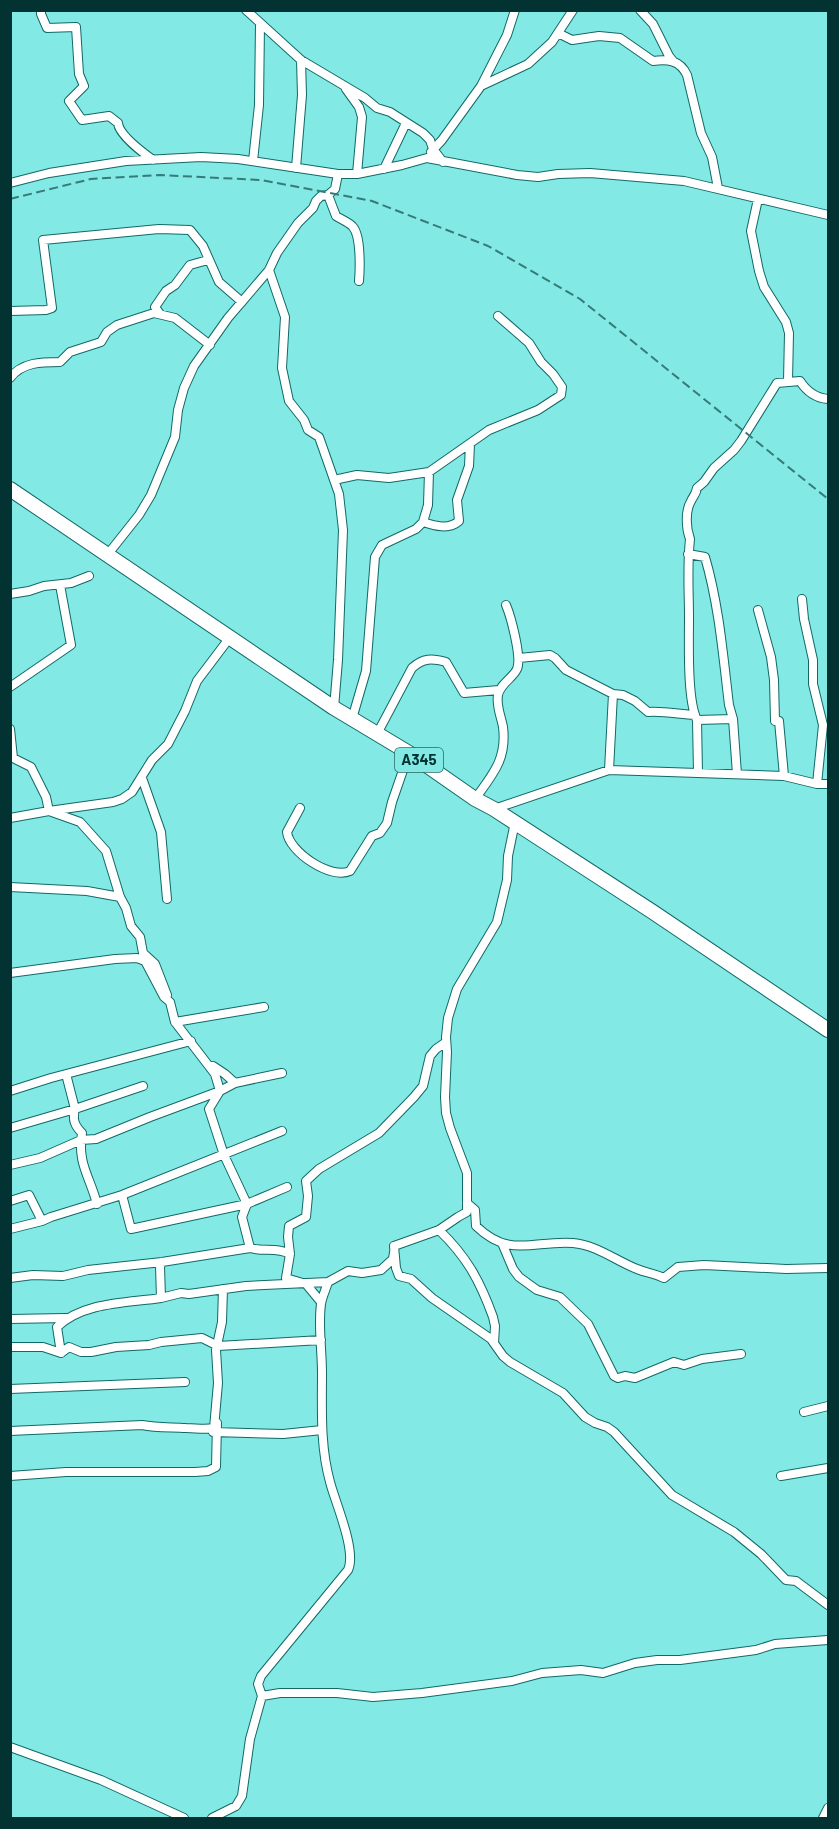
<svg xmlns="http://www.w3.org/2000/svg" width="839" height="1829" viewBox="0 0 839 1829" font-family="Barlow,sans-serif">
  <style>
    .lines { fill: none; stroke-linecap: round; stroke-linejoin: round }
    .street-casing { stroke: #116967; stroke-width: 10 }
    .highway-casing { stroke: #116967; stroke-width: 16 }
    .street { stroke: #fff; stroke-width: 8 }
    .highway { stroke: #fff; stroke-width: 14 }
    .rail { stroke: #357b78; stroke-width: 2; stroke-dasharray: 9 4.5; stroke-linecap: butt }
    .labels { text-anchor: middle; stroke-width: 4.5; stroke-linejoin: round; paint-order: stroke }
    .shield { fill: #83e9e4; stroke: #296967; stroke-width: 1.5 }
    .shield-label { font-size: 15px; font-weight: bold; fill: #023231 }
  </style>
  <rect width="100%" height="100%" fill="#83e9e4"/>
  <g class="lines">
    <g class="street-casing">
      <path id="street" d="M 41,10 L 41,14 L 47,28 L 76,27 L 79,74 L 84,86 L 69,101 L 82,120 L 109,116 L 118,123 C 119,135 142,152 153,160
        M 246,10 L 301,60 L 365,98 L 377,108 L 390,112 L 423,133 L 430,140 L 433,149 L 443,162
        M 640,10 L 653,24 L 669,56 L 673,61
        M 558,33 L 572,40 L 599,36 L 620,38 L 653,61 C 668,59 680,60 687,75 L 701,133 L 712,157 L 718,188
        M 481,86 L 528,64 L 552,42 L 573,10
        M 346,89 L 359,107 L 362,117 L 357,174
        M 431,152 L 442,140 L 481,86 L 507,35 L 515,10
        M 253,161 L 259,105 L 260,23
        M 296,168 L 302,95 L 301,60
        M 384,169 L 406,123
        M 10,183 L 49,173 L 126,161 L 201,157 L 238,159 L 338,174 L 357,174 L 402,165 L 427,158 L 517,175 L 538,177 L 558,174 L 590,173 L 684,181 L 828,215
        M 328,195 L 336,216 C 342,220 349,222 353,227 C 361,236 360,269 359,281
        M 758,199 L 751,231 L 759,271 L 764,287 L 786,322 L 789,333 L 788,381
        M 269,270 L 285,317 L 282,368 L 289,401 L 304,420 L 308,430 L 319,437 L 339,494 L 343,530 L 338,660 L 334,708
        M 10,311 L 46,310 L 52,308 L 43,240 L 159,229 L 190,230 L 203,246 L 219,282 L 242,302
        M 160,314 L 155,307 L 166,291 L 175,285 L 190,265 L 208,260
        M 10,378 C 22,362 42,362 60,362 L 70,352 L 101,342 L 107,332 L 117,325 L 154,313 L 175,318 L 210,345
        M 334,480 L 357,475 L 389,478 L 429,472 L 489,430 L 538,410 L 561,395 L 562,387 L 553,374 L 541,362 L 529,343 L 498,316
        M 423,522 C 435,526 449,530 459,521 L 457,500 L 469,466 L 470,444
        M 108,554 L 139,515 L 151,495 L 175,437 L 178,410 L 184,388 L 194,366 L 228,318 L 269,270 L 277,253 L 298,223 L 313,208 L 316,201 L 321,196 L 328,195 L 335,189 L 338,174
        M 688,554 L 705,557 C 719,605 723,655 729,705 L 733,719 L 737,774
        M 10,594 L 29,591 L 44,586 L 71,583 L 89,576
        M 802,599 L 804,619 L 813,660 L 813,684 L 823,725 L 817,784
        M 758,610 L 771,657 L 774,680 L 775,721 L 779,721 L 784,776
        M 519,658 L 550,655 L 555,658 L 566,670 L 613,694 L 623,695 L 635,701 L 648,712 C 664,711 678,714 695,715
        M 10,687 L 71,645 L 60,585
        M 352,719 L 366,671 L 375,557 L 382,545 L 416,529 L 423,522 L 428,505 L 429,472
        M 697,720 L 733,719
        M 10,729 L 13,758 L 31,767 L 46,797 L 49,811 L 80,822 L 106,851 L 120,897 L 126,908 L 131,926 L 140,937 L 143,953 L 155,964 L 167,995
        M 377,734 L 412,668 C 423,658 432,658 446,662 L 464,693 L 499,690
        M 609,770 L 613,694
        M 698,773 L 697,720 C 687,700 689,643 689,618 C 689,592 687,566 690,539 C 686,528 685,511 691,501 C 694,495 696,494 697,488 L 704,482 L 714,468 L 734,450 L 741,441 L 777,383 L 800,381 C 807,392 816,398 828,399
        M 142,778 L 161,832 L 167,899
        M 475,799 C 493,774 507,759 503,727 C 501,716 496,706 498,695 C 500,684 513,678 517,669 C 522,658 511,617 506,605
        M 300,808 L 287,832 C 289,852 331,880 350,871 L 372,836 L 380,833 L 387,823 L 392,802 L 409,753
        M 494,809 L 609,770 L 784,776 L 817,784 L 828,784
        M 10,818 L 49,811 L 113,802 L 122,799 L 132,792 L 152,760 L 168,744 L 185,711 L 197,681 L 231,636
        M 10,887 L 87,891 L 120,897
        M 10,973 L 115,959 L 137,958 L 145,961 L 164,997 L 170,1002 L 175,1022 L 215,1074 L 220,1091 L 209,1109 L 224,1155 L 247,1204 L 242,1217 L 250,1248 C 264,1252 277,1247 290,1254
        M 175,1022 L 264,1007
        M 213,1066 L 225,1074 L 235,1083
        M 66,1074 L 75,1109 C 72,1120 75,1126 82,1133 C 77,1163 90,1177 97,1204
        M 10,1091 L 51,1078 L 191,1041
        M 10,1128 L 75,1109 L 143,1086
        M 10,1165 L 40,1158 L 81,1140 L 96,1139 L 150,1117 L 220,1091 L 235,1083 L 282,1073
        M 122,1195 L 131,1229 L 247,1204 L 287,1187
        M 10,1201 L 29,1195 L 42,1221
        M 467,1203 L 475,1210 L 476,1226 C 510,1259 534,1240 573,1243 C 597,1245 616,1261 637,1269 C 647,1273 653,1273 664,1278 L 678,1267 L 704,1265 L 786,1269 L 828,1268
        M 10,1229 L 42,1221 L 51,1217 L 122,1195 L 282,1131
        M 439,1230 C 467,1257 480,1281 493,1317 L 495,1326 L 494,1343
        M 502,1243 L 513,1269 L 519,1277 L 537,1290 L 560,1297 L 588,1324 L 614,1376 L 618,1378 L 625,1376 L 635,1378 L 674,1362 L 684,1365 L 702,1359 L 741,1354
        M 394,1246 L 396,1268 L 399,1276 L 411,1279 L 432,1298 L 491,1339 L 503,1356 L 510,1362 L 563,1393 L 585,1417 L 595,1423 L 607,1427 L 614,1432 L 672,1495 L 734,1532 L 761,1554 L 786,1580 L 796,1581 L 828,1605
        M 394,1246 L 439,1230 L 458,1217 L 467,1212 L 467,1173 L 450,1128 L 446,1113 L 445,1097 L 447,1052 L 446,1037 L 448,1018 L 457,989 L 497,922 L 507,880 L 508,856 L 515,822
        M 162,1262 L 160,1266 L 161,1298 L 181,1293 L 189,1294 L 246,1286 L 328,1282 L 348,1271 L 362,1273 L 381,1270 L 393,1259 L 394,1252
        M 10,1278 L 33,1275 L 63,1276 L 88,1270 L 162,1262 L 250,1248
        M 321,1302 L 306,1284 L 286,1278 L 290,1254 L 288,1237 L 289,1226 L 306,1217 L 308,1196 L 306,1181 L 319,1169 L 379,1133 L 414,1097 L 423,1086 L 430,1056 L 436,1049 L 446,1042
        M 10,1319 L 66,1318
        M 10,1347 L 43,1347 L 61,1353 L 69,1347 L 81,1352 L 91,1352 L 116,1347 L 149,1345 L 161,1342 L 202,1338 L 218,1346 L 321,1340
        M 61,1353 L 57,1327 C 83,1302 127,1303 161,1298
        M 10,1389 L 185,1382
        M 804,1412 L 828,1406
        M 10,1431 L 142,1425 C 157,1428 171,1427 186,1428 C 196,1428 204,1430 214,1428 L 218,1383 L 216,1350 L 222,1322 L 223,1289
        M 213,1432 L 283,1434 L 322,1430
        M 10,1476 L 66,1472 L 195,1472 L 208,1471 L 216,1467 L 217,1423
        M 781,1476 L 828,1468
        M 262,1696 L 280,1693 L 337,1693 L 373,1697 L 422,1693 L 512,1681 L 542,1673 L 581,1670 L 603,1673 L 635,1663 L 657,1660 L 680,1660 L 756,1650 L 775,1644 L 828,1640
        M 10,1747 L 101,1780 L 184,1818
        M 212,1818 L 236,1806 L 242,1796 L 250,1739 L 262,1696 L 258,1684 L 261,1676 L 348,1570 C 357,1551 335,1502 330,1482 C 320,1446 322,1409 322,1373 C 322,1350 318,1326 321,1304 C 322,1297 326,1289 328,1282
        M 823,1818 L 828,1808"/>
    </g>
    <g class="highway-casing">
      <path id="highway" d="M 10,489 L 334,708 L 409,753 L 475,799 L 494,809 L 653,912 L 828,1030"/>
    </g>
    <use href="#street" class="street"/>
    <use href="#highway" class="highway"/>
    <path class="rail" d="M 10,199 L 91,179 L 160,175 L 261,180 L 372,201 L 488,246 L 580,299 L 828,499"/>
  </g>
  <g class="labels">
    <rect class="shield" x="395" y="748" width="48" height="24" rx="4.5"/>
    <g class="shield-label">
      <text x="419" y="765">A345</text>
    </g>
  </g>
  <rect width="839" height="1829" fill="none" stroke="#023231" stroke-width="24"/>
</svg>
